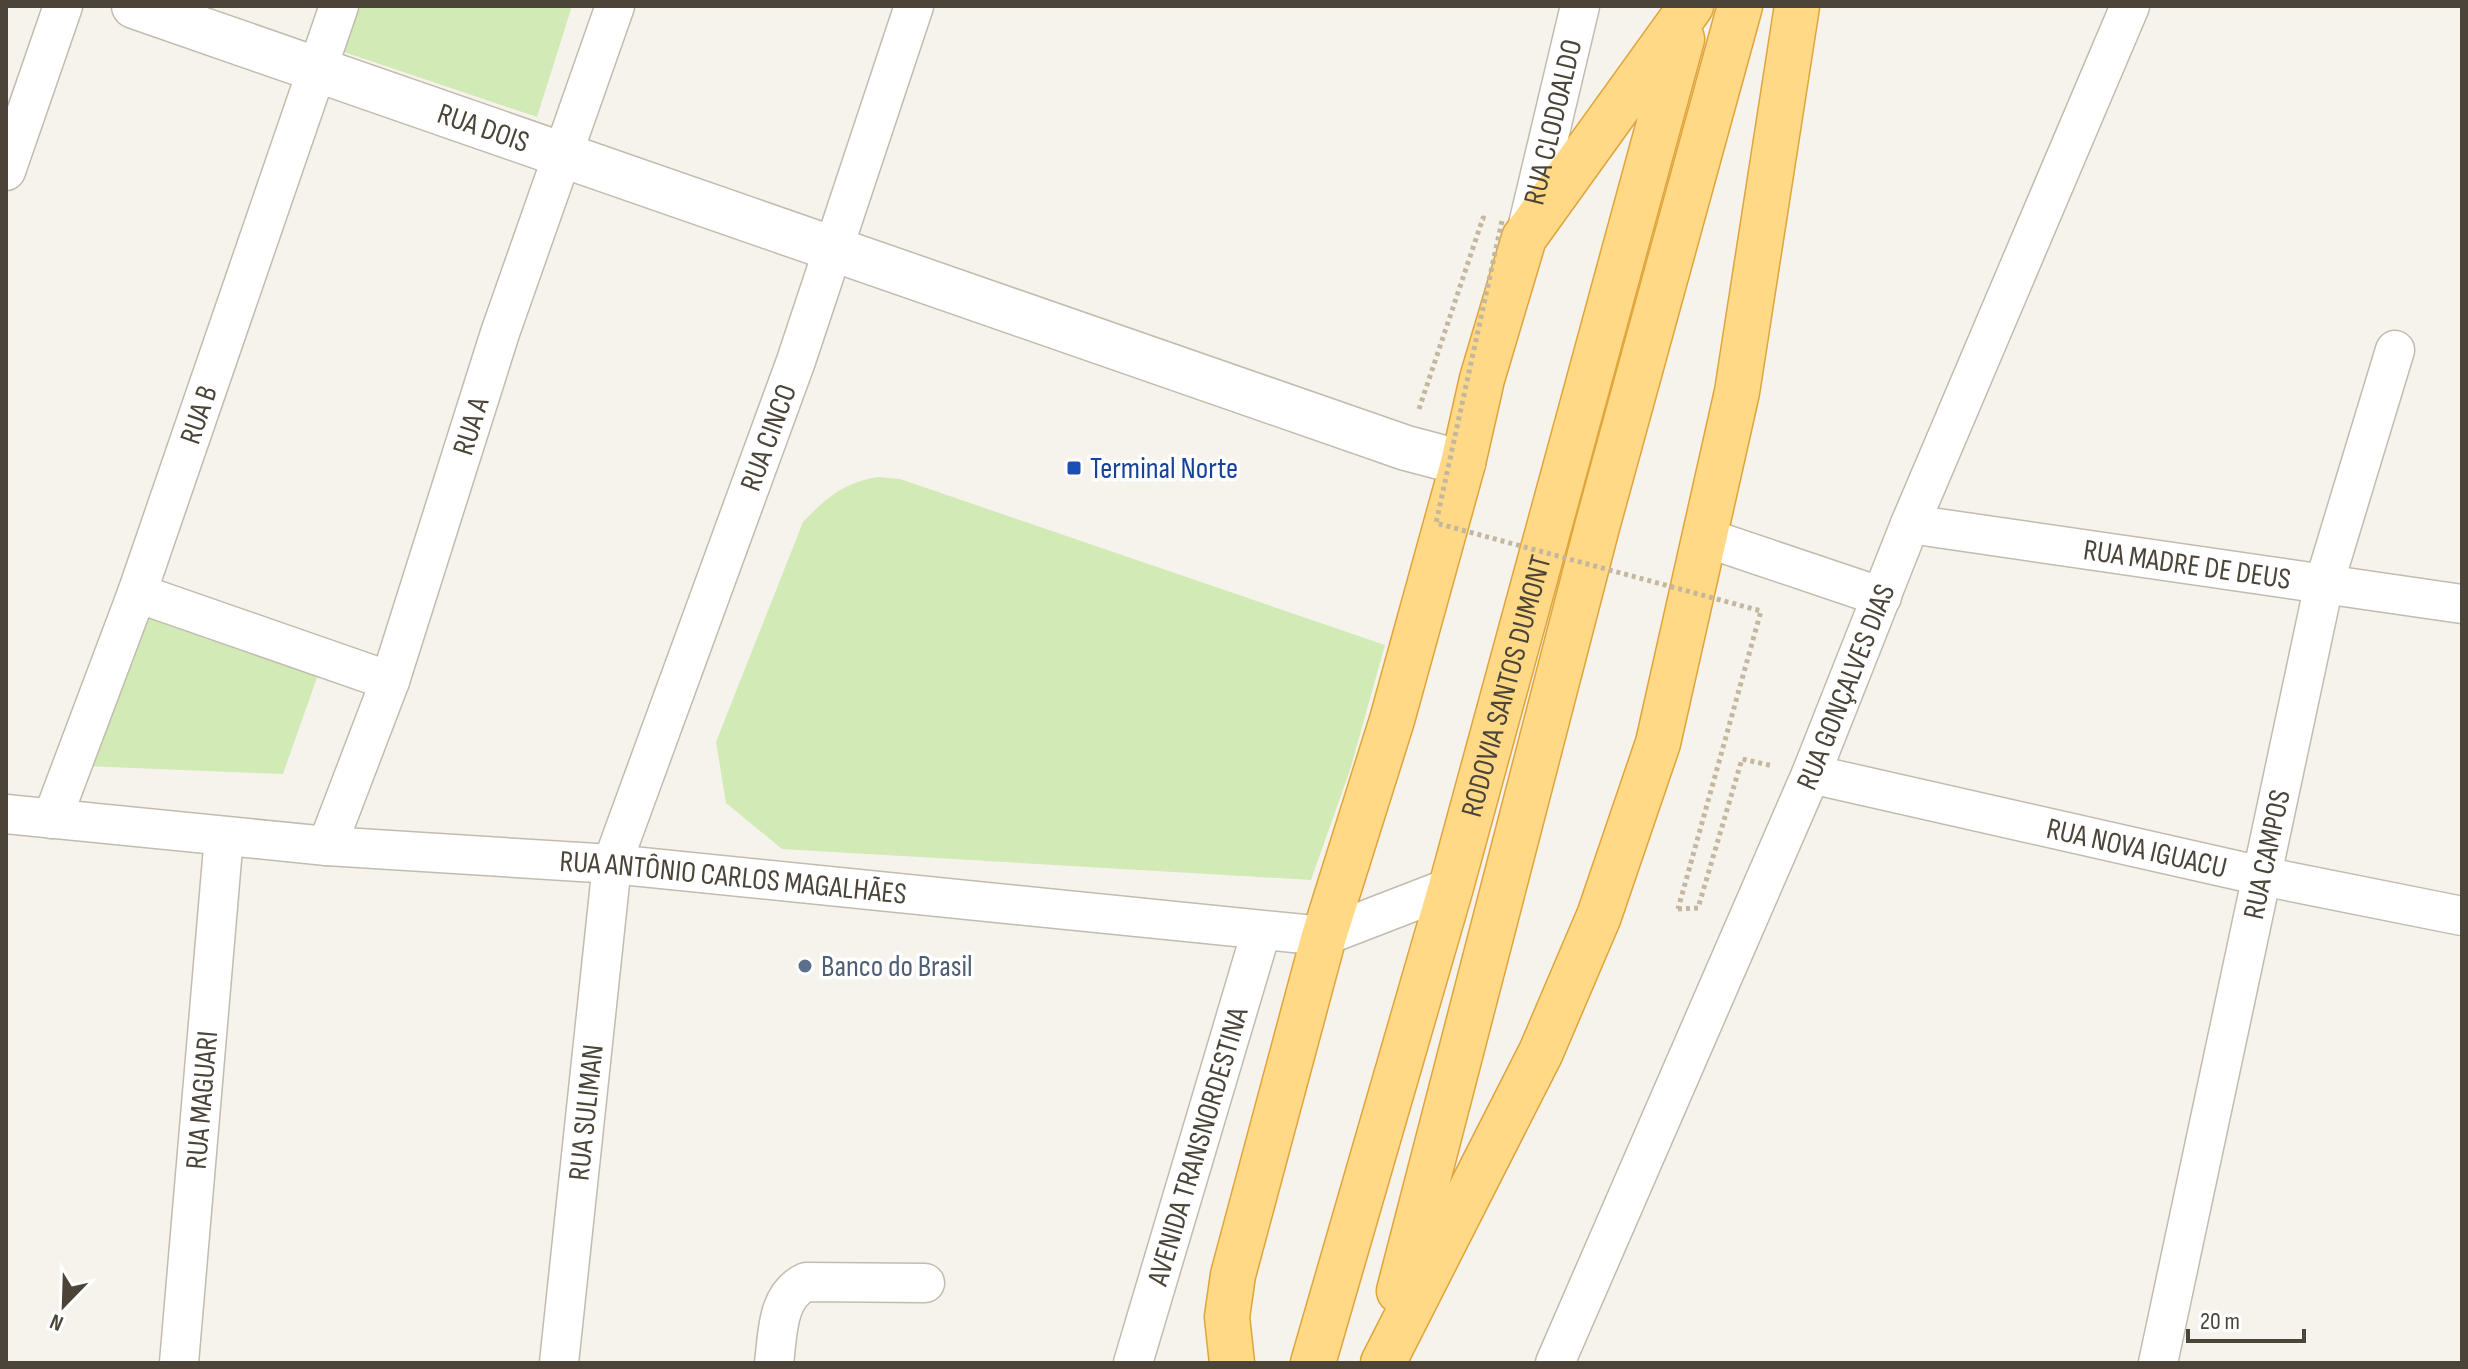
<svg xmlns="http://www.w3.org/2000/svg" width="2468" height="1369" viewBox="0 0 2468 1369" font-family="'Sofia Sans Condensed',sans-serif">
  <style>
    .green { fill: #d2eab5 }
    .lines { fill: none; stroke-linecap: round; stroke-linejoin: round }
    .minor-casing { stroke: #c2bbae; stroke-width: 41 }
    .tertiary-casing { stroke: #c2bbae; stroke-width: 47 }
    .trunk-casing { stroke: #e0a43c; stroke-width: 47 }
    .path { stroke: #c4b79f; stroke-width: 5; stroke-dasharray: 4 4; stroke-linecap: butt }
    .minor { stroke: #fff; stroke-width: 38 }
    .tertiary { stroke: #fff; stroke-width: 44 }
    .trunk { stroke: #ffd985; stroke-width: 44 }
    .path-bridge { stroke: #c4b79f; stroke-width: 5; stroke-dasharray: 4 4; stroke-linecap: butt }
    .transit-dot { fill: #1a4fb4; stroke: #fff; stroke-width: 3 }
    .service-dot { fill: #5c6f8a; stroke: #fff; stroke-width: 3 }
    .labels { text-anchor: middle; stroke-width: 7; stroke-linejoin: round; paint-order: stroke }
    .street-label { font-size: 30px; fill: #4b4439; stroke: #fff }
    .transit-label { font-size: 30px; fill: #164399; stroke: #fff; text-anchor: start }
    .service-label { font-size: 30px; fill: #4e5e75; stroke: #fff; text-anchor: start }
  </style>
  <rect width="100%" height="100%" fill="#f6f3ec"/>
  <path class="green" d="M 343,6 L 572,6 L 537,117 L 329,47 Z
    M 878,477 L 900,479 L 1385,645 L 1350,770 L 1311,880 L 782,849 L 726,803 L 716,742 L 803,522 C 826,498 845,482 878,477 Z
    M 140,606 L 321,666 L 283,774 L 84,766 Z"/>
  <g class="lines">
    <g class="minor-casing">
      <g id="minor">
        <path d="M 6,171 L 63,6"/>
        <path id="s1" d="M 1527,229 L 1580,6"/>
        <path id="s2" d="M 1910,524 L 2462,604"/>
        <path d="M 1704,537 L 1882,597"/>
        <path d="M 137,593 L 390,681"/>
        <path id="s3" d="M 1811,774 L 2262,876 L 2462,916"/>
        <path id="s4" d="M 6,814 L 327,846 L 612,864 L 1324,936 L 1451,887"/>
        <path id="s5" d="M 52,819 L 137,593 L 339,6"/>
        <path id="s6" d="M 327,846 L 390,681 L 500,333 L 615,6"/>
        <path id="s7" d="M 179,1363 L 224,836"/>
        <path id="s8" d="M 559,1363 L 612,864 L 796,361 L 914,6"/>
        <path d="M 774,1363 C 778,1334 776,1296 806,1282 L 925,1283"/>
        <path id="s9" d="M 1133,1363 L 1261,932"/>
        <path id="s10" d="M 1555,1363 L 1811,774 L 1910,524 L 2130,6"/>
        <path id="s11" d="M 2158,1363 L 2324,584 L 2395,350"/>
      </g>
    </g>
    <g class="tertiary-casing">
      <g id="tertiary">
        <path id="s12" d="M 134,6 L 1406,448 L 1463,463"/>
      </g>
    </g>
    <g class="trunk-casing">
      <g id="trunk">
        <path d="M 1399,1291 L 1597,527 L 1740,6"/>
        <path d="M 1232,1363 L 1227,1317 L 1233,1275 L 1324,936 L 1392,720 L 1463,463 L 1482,379 L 1524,238 L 1691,6"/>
        <path id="s13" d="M 1313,1363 L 1451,887 L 1682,39"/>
        <path d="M 1383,1363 L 1541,1052 L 1599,916 L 1658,743 L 1737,392 L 1797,6"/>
      </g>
    </g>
    <path class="path" d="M 1419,409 L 1483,218 L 1488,219
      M 1678,909 L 1698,908 L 1742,759 L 1773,766"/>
    <use href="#minor" class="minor"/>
    <use href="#tertiary" class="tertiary"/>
    <use href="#trunk" class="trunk"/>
    <path class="path-bridge" d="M 1502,221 L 1436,523 L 1761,611 L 1678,909"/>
  </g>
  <rect class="transit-dot" x="1066" y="460" width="16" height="16" rx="4"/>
  <circle class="service-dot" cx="805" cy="966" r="8"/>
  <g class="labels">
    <g class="street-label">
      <text dy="10" stroke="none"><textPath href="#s1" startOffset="110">RUA CLODOALDO</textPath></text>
      <text dy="10" stroke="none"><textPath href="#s12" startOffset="370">RUA DOIS</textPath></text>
      <text dy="10" stroke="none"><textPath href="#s5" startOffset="430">RUA B</textPath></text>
      <text dy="10" stroke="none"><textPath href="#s6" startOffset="444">RUA A</textPath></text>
      <text dy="10" stroke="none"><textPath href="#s8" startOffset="956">RUA CINCO</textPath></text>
      <text dy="10" stroke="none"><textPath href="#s2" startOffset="280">RUA MADRE DE DEUS</textPath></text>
      <text dy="10" stroke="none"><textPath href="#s13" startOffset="704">RODOVIA SANTOS DUMONT</textPath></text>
      <text dy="10" stroke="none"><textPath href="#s10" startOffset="736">RUA GONÇALVES DIAS</textPath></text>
      <text dy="10" stroke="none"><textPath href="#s3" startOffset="334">RUA NOVA IGUACU</textPath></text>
      <text dy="10" stroke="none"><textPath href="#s11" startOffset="520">RUA CAMPOS</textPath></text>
      <text dy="10" stroke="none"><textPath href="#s4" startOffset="730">RUA ANTÔNIO CARLOS MAGALHÃES</textPath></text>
      <text dy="10" stroke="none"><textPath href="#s7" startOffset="264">RUA MAGUARI</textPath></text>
      <text dy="10" stroke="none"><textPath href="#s8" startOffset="252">RUA SULIMAN</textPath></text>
      <text dy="10" stroke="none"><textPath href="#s9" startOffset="226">AVENIDA TRANSNORDESTINA</textPath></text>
    </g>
    <g class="transit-label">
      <text x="1090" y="478">Terminal Norte</text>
    </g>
    <g class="service-label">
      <text x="821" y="976">Banco do Brasil</text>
    </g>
  </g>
  <rect width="2468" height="1369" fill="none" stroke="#4b4439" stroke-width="16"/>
  <g transform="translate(64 1305) rotate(203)" stroke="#ffffff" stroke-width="6" paint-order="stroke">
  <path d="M0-6L14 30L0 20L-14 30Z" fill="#4b4439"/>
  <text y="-12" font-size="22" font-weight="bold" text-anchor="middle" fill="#4b4439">N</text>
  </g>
  <path d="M2188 1329v12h116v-12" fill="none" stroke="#4b4439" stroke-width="4"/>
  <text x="2200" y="1329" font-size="24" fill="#4b4439" stroke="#ffffff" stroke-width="6" paint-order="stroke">20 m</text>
</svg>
